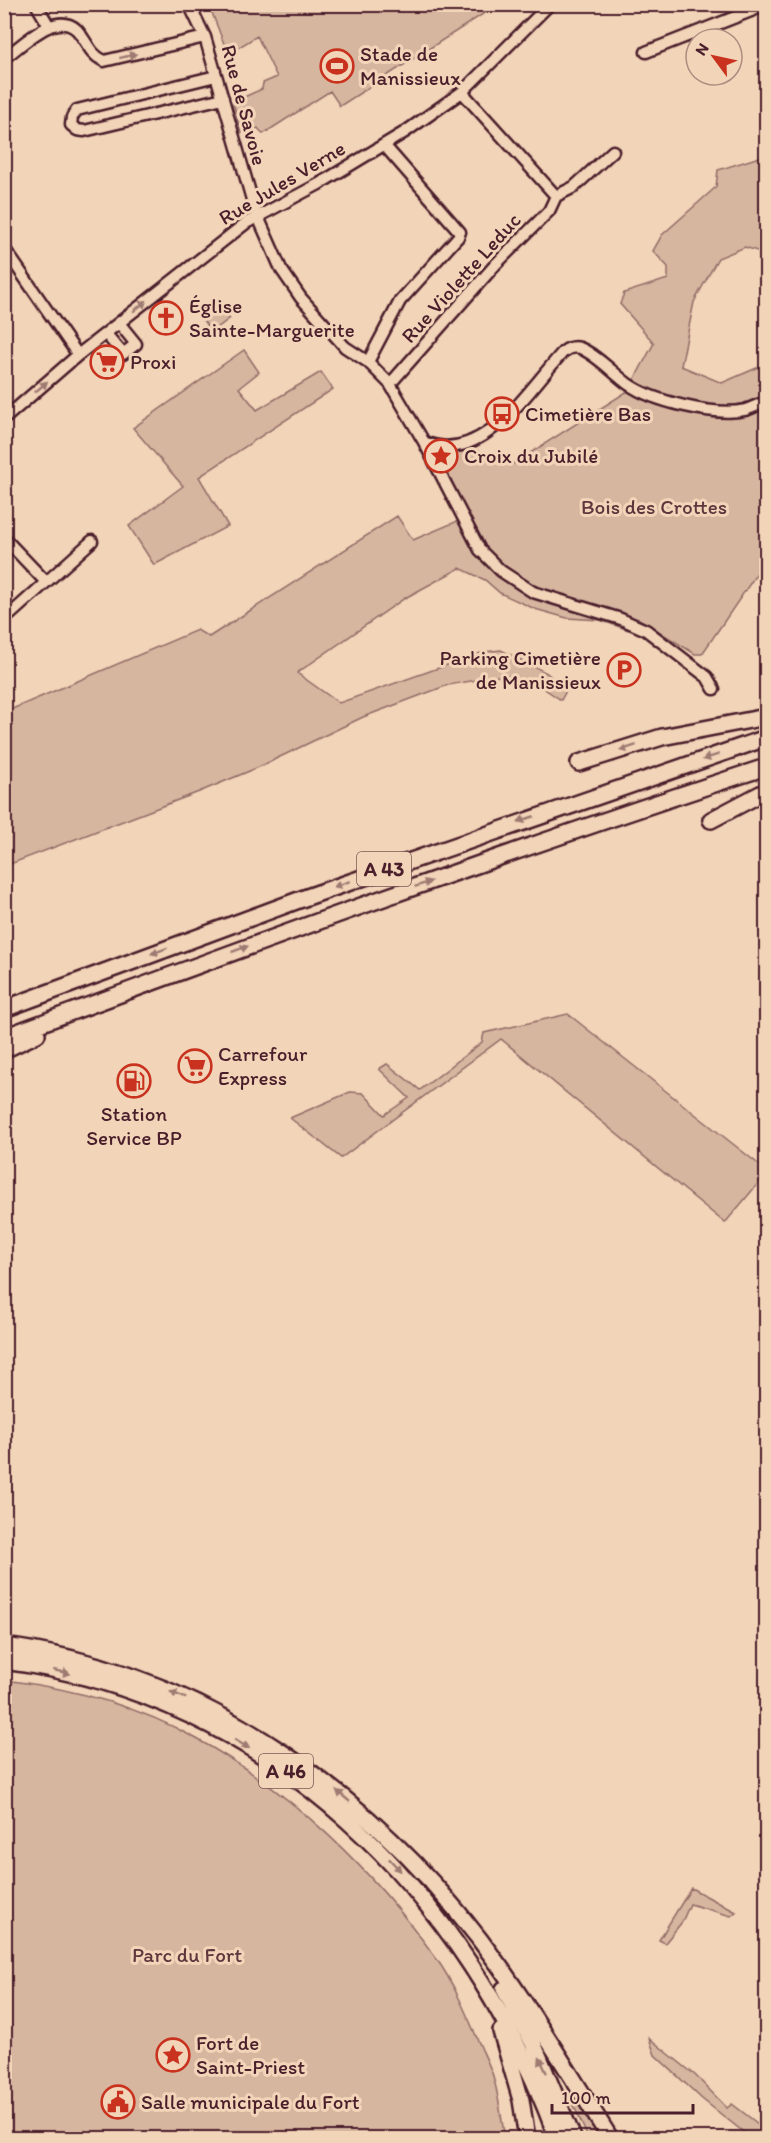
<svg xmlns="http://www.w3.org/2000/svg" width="771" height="2143" viewBox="0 0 771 2143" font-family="Itim,sans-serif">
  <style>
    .green { fill: #d7b6a0; stroke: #906a66; stroke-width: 1.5 }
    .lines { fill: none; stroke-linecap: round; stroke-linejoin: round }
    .minor-casing { stroke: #4a1f2b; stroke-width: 15 }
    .highway-casing { stroke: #4a1f2b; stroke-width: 20 }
    .minor { stroke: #f2d4b8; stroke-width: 10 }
    .highway { stroke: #f2d4b8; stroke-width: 15 }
    .oneway { fill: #9e7a72 }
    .labels { text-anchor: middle; stroke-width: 6; stroke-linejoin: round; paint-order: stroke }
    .shield { fill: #f2d4b8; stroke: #7c5555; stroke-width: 1.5 }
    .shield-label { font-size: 20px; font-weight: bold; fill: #4a1f2b }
    .poi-label { font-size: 21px; fill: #4a1f2b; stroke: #f2d4b8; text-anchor: start }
    .street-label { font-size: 21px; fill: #4a1f2b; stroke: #f2d4b8 }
    .park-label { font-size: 21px; fill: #5f363d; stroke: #f2d4b8 }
  </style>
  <rect width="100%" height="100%" fill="#f2d4b8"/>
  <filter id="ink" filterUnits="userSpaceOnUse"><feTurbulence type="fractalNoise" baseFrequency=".0167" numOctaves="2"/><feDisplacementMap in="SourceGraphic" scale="12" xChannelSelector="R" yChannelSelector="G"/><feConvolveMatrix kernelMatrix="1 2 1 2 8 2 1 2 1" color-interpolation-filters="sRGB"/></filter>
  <g filter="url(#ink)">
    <path class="green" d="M 209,5 L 497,5 L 340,106 L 330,91 L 263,134 L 258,128 L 241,133 L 233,102 L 262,89 L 263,83 L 277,77 L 257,36 L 228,54 Z
      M 766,155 L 766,254 L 745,247 L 718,258 L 694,302 L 681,366 L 722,383 L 766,364 L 766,560 L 702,654 L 695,654 L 639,619 L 628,630 L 600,620 L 567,618 L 535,609 L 500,593 L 485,580 L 460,568 L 405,598 L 297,673 L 339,703 L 484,652 L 501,650 L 547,673 L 566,691 L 561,700 L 540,686 L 505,675 L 448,685 L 363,717 L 259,767 L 199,792 L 5,866 L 5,712 L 197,630 L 209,637 L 397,516 L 413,540 L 458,521 L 424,456 L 476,450 L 513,464 L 628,391 L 654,343 L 620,304 L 624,293 L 668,279 L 668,267 L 653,251 L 662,235 L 716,187 L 718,170 Z
      M 215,299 L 230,318 L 212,332 L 197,313 Z
      M 244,350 L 259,372 L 239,388 L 257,410 L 321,372 L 333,389 L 199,477 L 228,526 L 154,565 L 129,526 L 183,486 L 133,428 Z
      M 568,1014 L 766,1170 L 766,1174 L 725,1223 L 501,1039 L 341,1158 L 290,1118 L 350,1092 L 363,1093 L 384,1115 L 409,1098 L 379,1069 L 387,1064 L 420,1090 L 482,1042 L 484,1033 Z
      M 5,1680 C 69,1688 138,1706 195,1738 C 292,1791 374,1871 438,1961 C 454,1984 466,2013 477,2038 C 482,2051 489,2063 493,2076 C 499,2096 501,2118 505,2138 L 5,2138 Z
      M 691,1888 L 736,1912 L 731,1916 L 690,1904 L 682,1922 L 665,1943 L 659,1940 Z
      M 649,2038 L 695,2075 L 727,2108 L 732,2104 L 766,2130 L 766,2138 L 751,2138 L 702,2099 L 655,2055 Z
      M 575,2096 L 602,2138 L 588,2138 L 571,2099 Z"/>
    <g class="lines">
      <g class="minor-casing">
        <path id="minor" d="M 36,4 L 49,26
          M 189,4 L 205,37 L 255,210 L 281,269 L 301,298 L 345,347 L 368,362 L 390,384 L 424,442 C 482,467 529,389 563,352 C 568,348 573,346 580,348 C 597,355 613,373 628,384 C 652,401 716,417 745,410 C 752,408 759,404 766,402
          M 646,52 L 756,9 L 759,4
          M 4,58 C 22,46 56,9 77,30 C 87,41 89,54 104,61 L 205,37
          M 216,76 L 77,110 L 72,117 L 71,125 L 77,130 L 84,131 L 223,98
          M 462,92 L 556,196
          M 4,248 L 78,355
          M 106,334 L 123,354 L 136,344 L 119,323
          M 368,362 L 400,301 L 458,237 L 460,232 L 384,145
          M 390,384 L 496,264 L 549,211 L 556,196 L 574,187 L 613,151
          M 4,419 L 78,355 L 246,223 L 319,184 L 405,132 L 462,92 L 550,4
          M 424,442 L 480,550 L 501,571 L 533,592 L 621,619 L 646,630 L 707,677 L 714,689
          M 4,538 L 46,582
          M 4,620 L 92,541"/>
      </g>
      <g class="highway-casing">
        <path id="highway" d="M 579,763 L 662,737 L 766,717
          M 711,820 L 766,791
          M 4,1009 L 307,897 L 766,738
          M 4,1037 C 257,943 510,850 766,767
          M 4,1050 L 37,1034
          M 4,1646 C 210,1673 382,1801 500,1967 C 539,2022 574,2081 610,2138
          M 4,1661 C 271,1695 468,1893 557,2138
          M 504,1989 L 533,2043 L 573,2138
          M 501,2031 L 521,2100 L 527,2138"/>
      </g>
      <use href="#minor" class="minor"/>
      <use href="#highway" class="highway"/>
    </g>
    <defs><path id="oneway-solid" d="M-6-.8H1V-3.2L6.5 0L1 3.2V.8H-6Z" transform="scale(1.5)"/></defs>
    <g class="oneway">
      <use href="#oneway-solid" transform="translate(128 56) rotate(-14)"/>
      <use href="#oneway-solid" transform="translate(140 306) rotate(-39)"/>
      <use href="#oneway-solid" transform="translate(41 387) rotate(-41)"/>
      <use href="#oneway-solid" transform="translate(628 748) rotate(162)"/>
      <use href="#oneway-solid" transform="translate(711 757) rotate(162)"/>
      <use href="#oneway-solid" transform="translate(526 819) rotate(161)"/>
      <use href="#oneway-solid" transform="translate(342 884) rotate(160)"/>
      <use href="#oneway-solid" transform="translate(423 884) rotate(-19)"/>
      <use href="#oneway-solid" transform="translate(240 949) rotate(-20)"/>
      <use href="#oneway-solid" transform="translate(159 951) rotate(160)"/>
      <use href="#oneway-solid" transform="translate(62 1672) rotate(13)"/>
      <use href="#oneway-solid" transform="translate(178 1695) rotate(-157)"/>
      <use href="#oneway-solid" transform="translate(242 1744) rotate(30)"/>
      <use href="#oneway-solid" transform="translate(343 1796) rotate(-140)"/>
      <use href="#oneway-solid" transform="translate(395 1865) rotate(47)"/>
      <use href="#oneway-solid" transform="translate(543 2065) rotate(-115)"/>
    </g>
  </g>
  <defs>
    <g id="stadium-ring" transform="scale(1.725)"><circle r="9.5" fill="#f2d4b8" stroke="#c8321e" stroke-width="1.5"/><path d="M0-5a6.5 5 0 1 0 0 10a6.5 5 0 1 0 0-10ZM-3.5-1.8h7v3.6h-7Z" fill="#c8321e"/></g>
    <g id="church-ring" transform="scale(1.725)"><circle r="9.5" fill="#f2d4b8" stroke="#c8321e" stroke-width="1.5"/><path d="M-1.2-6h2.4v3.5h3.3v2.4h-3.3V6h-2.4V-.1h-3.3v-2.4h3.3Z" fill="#c8321e"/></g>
    <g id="supermarket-ring" transform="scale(1.725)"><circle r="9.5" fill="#f2d4b8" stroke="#c8321e" stroke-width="1.5"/><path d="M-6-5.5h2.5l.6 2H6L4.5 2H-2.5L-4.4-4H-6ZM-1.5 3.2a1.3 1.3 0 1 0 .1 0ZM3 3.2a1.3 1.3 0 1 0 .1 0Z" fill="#c8321e"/></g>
    <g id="bus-ring" transform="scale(1.725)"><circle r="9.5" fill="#f2d4b8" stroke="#c8321e" stroke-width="1.5"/><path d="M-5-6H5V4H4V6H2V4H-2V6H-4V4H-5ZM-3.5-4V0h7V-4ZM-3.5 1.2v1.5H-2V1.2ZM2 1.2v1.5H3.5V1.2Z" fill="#c8321e"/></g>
    <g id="sight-ring" transform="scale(1.725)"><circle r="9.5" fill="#f2d4b8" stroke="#c8321e" stroke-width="1.5"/><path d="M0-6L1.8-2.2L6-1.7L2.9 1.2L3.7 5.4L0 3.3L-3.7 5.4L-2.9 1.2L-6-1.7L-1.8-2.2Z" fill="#c8321e"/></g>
    <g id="parking-ring" transform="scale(1.725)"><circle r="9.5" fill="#f2d4b8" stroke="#c8321e" stroke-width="1.5"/><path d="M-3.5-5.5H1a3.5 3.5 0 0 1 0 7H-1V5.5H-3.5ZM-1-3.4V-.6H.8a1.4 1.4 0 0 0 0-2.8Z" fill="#c8321e"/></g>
    <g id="fuel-ring" transform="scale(1.725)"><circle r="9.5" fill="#f2d4b8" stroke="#c8321e" stroke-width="1.5"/><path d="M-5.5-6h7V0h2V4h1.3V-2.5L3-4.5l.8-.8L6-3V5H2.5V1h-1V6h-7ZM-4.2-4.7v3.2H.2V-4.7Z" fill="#c8321e"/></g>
    <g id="civic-ring" transform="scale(1.725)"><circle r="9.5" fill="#f2d4b8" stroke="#c8321e" stroke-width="1.5"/><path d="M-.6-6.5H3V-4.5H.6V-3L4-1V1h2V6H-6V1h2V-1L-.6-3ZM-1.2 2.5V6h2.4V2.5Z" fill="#c8321e"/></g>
  </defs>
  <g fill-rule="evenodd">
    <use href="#stadium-ring" x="337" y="66"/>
    <use href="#church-ring" x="166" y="318"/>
    <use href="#supermarket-ring" x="107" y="362"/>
    <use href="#bus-ring" x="502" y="414"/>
    <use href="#sight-ring" x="441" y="456"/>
    <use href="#parking-ring" x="624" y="670"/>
    <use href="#supermarket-ring" x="195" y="1066"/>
    <use href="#fuel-ring" x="134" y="1081"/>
    <use href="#sight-ring" x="173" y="2055"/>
    <use href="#civic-ring" x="118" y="2102"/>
  </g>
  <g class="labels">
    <g class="shield">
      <rect x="357" y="852" width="54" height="34" rx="4.5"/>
      <rect x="259" y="1754" width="54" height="34" rx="4.5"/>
    </g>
    <g class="shield-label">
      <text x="384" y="876">A 43</text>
      <text x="286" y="1778">A 46</text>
    </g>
    <g class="poi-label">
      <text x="360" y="61">Stade de<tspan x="360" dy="24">Manissieux</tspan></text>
      <text x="189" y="313">Église<tspan x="189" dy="24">Sainte-Marguerite</tspan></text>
      <text x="130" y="369">Proxi</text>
      <text x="525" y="421">Cimetière Bas</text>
      <text x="464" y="463">Croix du Jubilé</text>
      <text x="601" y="665" text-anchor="end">Parking Cimetière<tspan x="601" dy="24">de Manissieux</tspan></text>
      <text x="218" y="1061">Carrefour<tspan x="218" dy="24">Express</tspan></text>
      <text x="134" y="1121" text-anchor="middle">Station<tspan x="134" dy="24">Service BP</tspan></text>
      <text x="196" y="2050">Fort de<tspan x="196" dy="24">Saint-Priest</tspan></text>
      <text x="141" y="2109">Salle municipale du Fort</text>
    </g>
    <g class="street-label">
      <text transform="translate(244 105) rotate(75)" y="7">Rue de Savoie</text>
      <text transform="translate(282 183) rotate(-31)" y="7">Rue Jules Verne</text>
      <text transform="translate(461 278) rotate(-48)" y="7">Rue Violette Leduc</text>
    </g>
    <g class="park-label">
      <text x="654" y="514">Bois des Crottes</text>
      <text x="187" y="1962">Parc du Fort</text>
    </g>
  </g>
  <rect width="771" height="2143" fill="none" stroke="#f2d4b8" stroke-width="24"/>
  <rect x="12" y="12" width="747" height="2119" fill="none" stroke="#4a1f2b" stroke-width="2" filter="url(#ink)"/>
  <g transform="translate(714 57) rotate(303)"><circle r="28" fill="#f2d4b8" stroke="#af8c80" stroke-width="1.5"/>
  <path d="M0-4.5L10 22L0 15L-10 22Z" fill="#c8321e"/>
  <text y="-9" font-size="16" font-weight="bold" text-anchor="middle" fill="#4a1f2b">N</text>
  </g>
  <path d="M552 2104v9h141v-9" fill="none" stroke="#4a1f2b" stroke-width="3"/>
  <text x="561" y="2104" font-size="18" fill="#4a1f2b" stroke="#f2d4b8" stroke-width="4.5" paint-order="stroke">100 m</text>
</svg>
